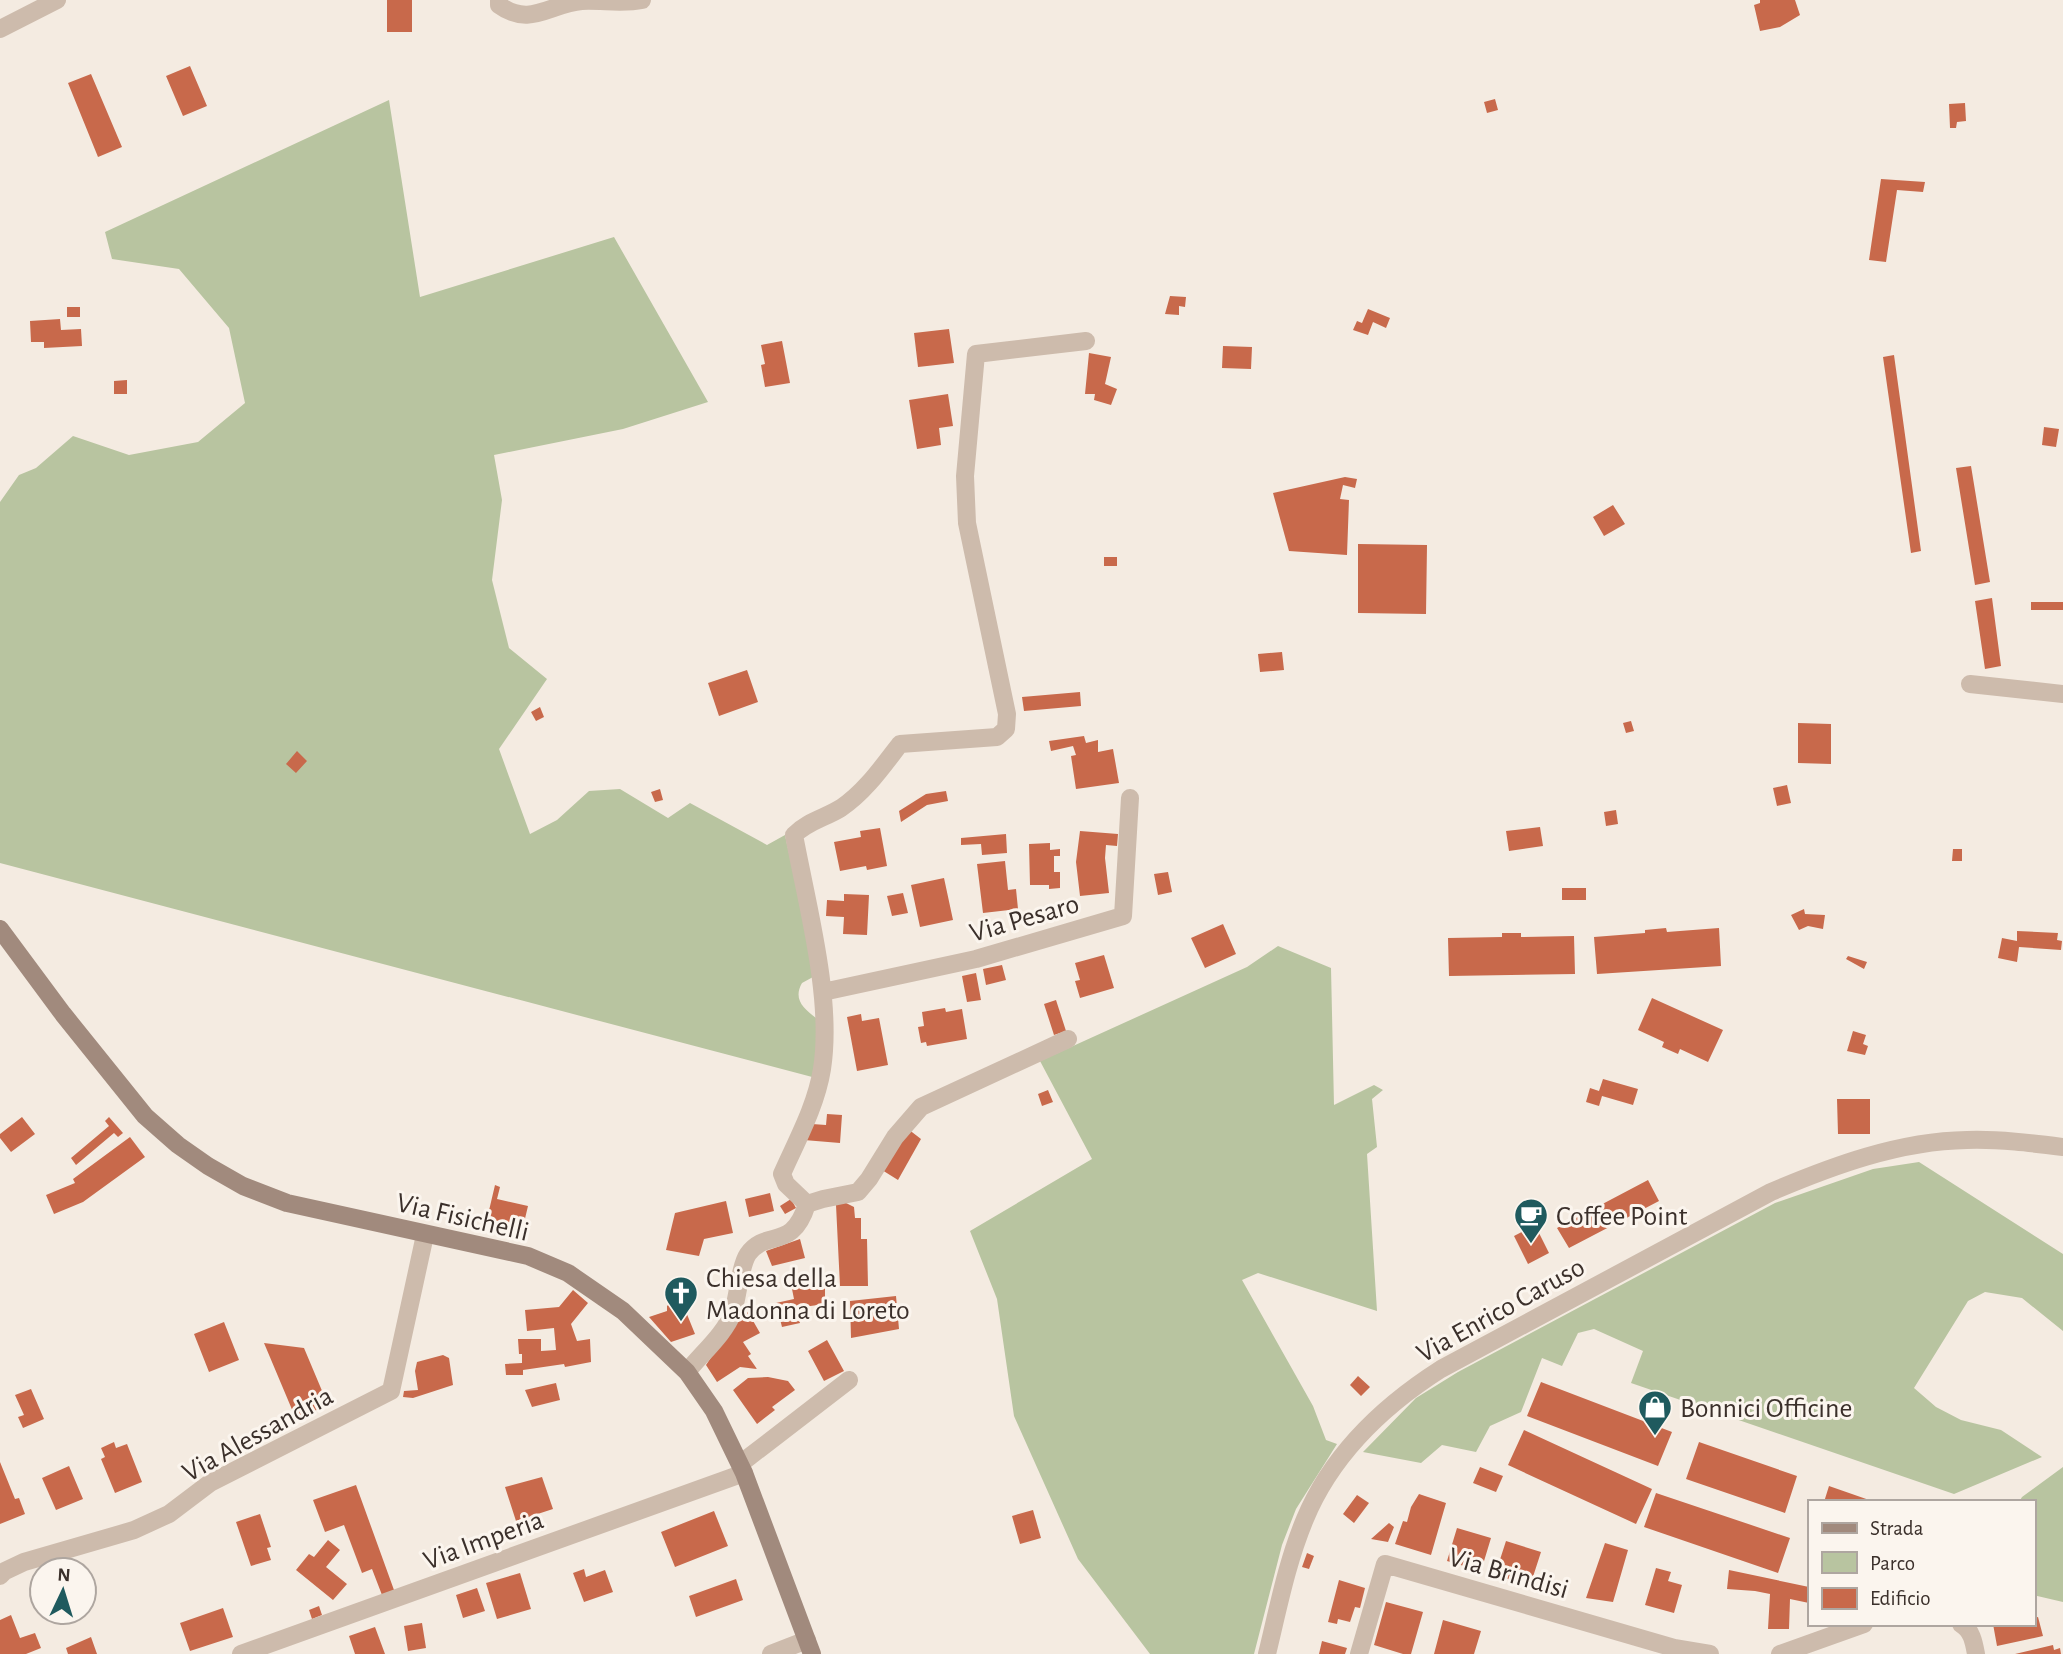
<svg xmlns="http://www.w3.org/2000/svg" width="2063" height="1654" viewBox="0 0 2063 1654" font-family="'Alegreya Sans',sans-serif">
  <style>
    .green { fill: #b8c4a0 }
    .building { fill: #c8694b }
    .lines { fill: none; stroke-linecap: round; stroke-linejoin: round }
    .minor { stroke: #cdbbac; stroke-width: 18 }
    .secondary { stroke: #a18a7d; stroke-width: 18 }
    .labels { text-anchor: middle; stroke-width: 6; stroke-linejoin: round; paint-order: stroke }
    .street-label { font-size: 28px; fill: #3b302b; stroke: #fbf5ee }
    .poi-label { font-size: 28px; fill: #3b302b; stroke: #fbf5ee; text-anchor: start }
  </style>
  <rect width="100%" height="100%" fill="#f4ebe1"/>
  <path class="green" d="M 389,100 L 420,297 L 614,237 L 708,402 L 623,429 L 494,455 L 502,500 L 492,580 L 509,648 L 547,679 L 499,749 L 530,834 L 557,820 L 589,791 L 620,789 L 668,818 L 690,803 L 767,845 L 785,835 L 803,916 L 813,977 L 802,983 C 793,999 803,1008 816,1018 L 816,1078 L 0,863 L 0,502 L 19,475 L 36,468 L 73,436 L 129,455 L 198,442 L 245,403 L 229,328 L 179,269 L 112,259 L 105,232 Z
    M 1278,946 L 1331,968 L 1334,1105 L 1374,1085 L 1383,1090 L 1372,1099 L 1377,1147 L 1367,1154 L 1377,1311 L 1258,1273 L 1242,1280 L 1313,1406 L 1326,1440 L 1337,1444 L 1296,1509 L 1282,1545 L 1254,1654 L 1150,1654 L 1078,1559 L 1014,1416 L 997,1299 L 970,1231 L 1092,1159 L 1040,1061 L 1247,967 Z
    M 1919,1162 L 2063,1254 L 2063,1331 L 2022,1298 L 1985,1292 L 1968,1301 L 1914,1388 L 1936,1407 L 1961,1420 L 2001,1430 L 2042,1457 L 1954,1494 L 1631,1383 L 1643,1351 L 1594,1329 L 1578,1333 L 1562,1366 L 1542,1358 L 1521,1412 L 1490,1426 L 1476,1452 L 1442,1445 L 1421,1463 L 1363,1452 L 1416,1398 L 1458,1372 L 1775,1203 L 1873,1169 Z
    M 2063,1467 L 2063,1602 L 2033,1595 L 2033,1502 L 2019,1502 L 2022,1497 Z"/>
  <path class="building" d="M 387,0 L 412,0 L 412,32 L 387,32 Z
    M 1760,0 L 1795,0 L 1800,15 L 1780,27 L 1760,31 L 1754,5 L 1760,3 Z
    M 190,66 L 207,106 L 183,116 L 166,76 Z
    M 91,74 L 122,147 L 98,157 L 68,83 Z
    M 1495,99 L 1498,110 L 1487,113 L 1484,102 Z
    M 1965,103 L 1966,121 L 1957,122 L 1956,128 L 1950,128 L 1949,104 Z
    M 1881,179 L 1925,182 L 1923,192 L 1897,190 L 1886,262 L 1869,260 Z
    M 1170,296 L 1186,297 L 1185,307 L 1179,306 L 1179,315 L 1165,314 Z
    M 67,307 L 80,307 L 80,317 L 67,317 Z
    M 1368,309 L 1390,318 L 1386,328 L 1373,322 L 1368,335 L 1353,330 L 1357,321 L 1362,323 Z
    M 60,319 L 61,330 L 81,329 L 82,346 L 44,348 L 44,342 L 31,342 L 30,321 Z
    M 949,329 L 954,363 L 918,367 L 914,333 Z
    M 782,341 L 790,383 L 765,387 L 761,365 L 765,364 L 761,345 Z
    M 1223,346 L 1252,347 L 1251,369 L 1222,368 Z
    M 1089,353 L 1111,357 L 1105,384 L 1117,389 L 1111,405 L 1094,400 L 1095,394 L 1085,394 Z
    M 1894,355 L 1921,551 L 1911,553 L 1883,357 Z
    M 127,380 L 127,394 L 114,394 L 114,381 Z
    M 948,394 L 953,426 L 939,428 L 941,445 L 917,449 L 909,400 Z
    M 2044,427 L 2059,429 L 2056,447 L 2042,445 Z
    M 1971,466 L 1990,582 L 1975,585 L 1956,468 Z
    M 1345,477 L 1357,479 L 1355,488 L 1343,485 L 1340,499 L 1349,500 L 1347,555 L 1289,551 L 1273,493 Z
    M 1613,505 L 1625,524 L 1604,536 L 1593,517 Z
    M 1358,544 L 1427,545 L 1426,614 L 1358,613 Z
    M 1104,557 L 1117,557 L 1117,566 L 1104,566 Z
    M 1992,598 L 2001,666 L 1985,669 L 1975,601 Z
    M 2031,602 L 2063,602 L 2063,610 L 2031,610 Z
    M 1282,652 L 1284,670 L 1260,672 L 1258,654 Z
    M 747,670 L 758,702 L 719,716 L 708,683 Z
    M 1080,692 L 1081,706 L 1024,711 L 1022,697 Z
    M 540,707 L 544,717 L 536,721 L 531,712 Z
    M 1631,721 L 1634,731 L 1626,733 L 1623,723 Z
    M 1798,723 L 1831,724 L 1831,764 L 1798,763 Z
    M 1084,736 L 1086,743 L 1098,740 L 1098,752 L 1113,749 L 1119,783 L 1076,789 L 1071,756 L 1076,755 L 1073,746 L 1051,751 L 1049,741 Z
    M 297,751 L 307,761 L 296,773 L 286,764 Z
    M 1787,785 L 1791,803 L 1777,806 L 1773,788 Z
    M 660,789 L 663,800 L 655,802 L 651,792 Z
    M 946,791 L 948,801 L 927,805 L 901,822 L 899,811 L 926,794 Z
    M 1616,810 L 1618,824 L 1606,826 L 1604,812 Z
    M 1540,827 L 1543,846 L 1509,851 L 1506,831 Z
    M 880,828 L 887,866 L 867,870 L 866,866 L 840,871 L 834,842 L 861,837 L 860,831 Z
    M 1080,831 L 1118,834 L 1117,846 L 1106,845 L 1105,858 L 1109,893 L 1080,896 L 1076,862 Z
    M 1006,834 L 1007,853 L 982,855 L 981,844 L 961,845 L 961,838 Z
    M 1050,843 L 1050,850 L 1060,849 L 1060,856 L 1054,856 L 1054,872 L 1060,872 L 1060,888 L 1049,889 L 1049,885 L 1030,885 L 1029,844 Z
    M 1953,849 L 1962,849 L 1962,861 L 1952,861 Z
    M 1005,861 L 1008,890 L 1016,889 L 1018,909 L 983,913 L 977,864 Z
    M 1168,872 L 1172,892 L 1158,895 L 1154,874 Z
    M 944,878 L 953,920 L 920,927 L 911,885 Z
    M 1562,888 L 1586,888 L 1586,900 L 1562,900 Z
    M 903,893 L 908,913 L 892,916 L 887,896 Z
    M 844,894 L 869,895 L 867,935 L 843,934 L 844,917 L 826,916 L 827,900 L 844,901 Z
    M 1804,909 L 1805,914 L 1825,915 L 1823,929 L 1808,926 L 1799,930 L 1791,915 Z
    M 1223,924 L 1236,954 L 1205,968 L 1191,938 Z
    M 1666,928 L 1667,932 L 1719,928 L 1721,966 L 1597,974 L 1594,937 L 1645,933 L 1645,930 Z
    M 2017,931 L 2058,933 L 2057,940 L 2062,941 L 2061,950 L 2019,947 L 2017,962 L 1998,958 L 2002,938 L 2017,941 Z
    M 1502,933 L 1521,933 L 1521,937 L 1574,936 L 1575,974 L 1449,976 L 1448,938 L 1502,937 Z
    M 1104,955 L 1114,988 L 1080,998 L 1075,981 L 1080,980 L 1075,963 Z
    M 1848,956 L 1867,962 L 1864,969 L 1846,959 Z
    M 1002,965 L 1006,980 L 986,985 L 983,969 Z
    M 976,973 L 981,1000 L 967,1002 L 962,976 Z
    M 1652,998 L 1723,1030 L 1708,1062 L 1680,1049 L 1678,1054 L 1662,1047 L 1664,1042 L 1638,1030 Z
    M 1056,1000 L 1066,1031 L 1054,1035 L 1044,1004 Z
    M 945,1008 L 946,1012 L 962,1009 L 967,1039 L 927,1046 L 926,1042 L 921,1043 L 918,1027 L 924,1026 L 922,1012 Z
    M 861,1014 L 862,1021 L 879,1018 L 888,1065 L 857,1071 L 847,1017 Z
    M 1853,1031 L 1866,1035 L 1863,1044 L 1868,1046 L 1865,1055 L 1847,1051 Z
    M 1603,1079 L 1638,1089 L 1633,1105 L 1602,1096 L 1599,1106 L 1586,1102 L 1590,1088 L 1599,1091 Z
    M 1048,1090 L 1053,1102 L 1042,1106 L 1038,1094 Z
    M 1837,1099 L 1870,1099 L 1870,1134 L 1838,1134 Z
    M 827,1114 L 842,1115 L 840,1143 L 804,1140 L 812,1124 L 826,1125 Z
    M 22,1117 L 35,1134 L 11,1152 L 0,1138 L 0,1134 Z
    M 109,1117 L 123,1133 L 118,1137 L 114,1133 L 76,1165 L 71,1158 L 109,1126 L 105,1121 Z
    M 908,1129 L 921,1139 L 898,1180 L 882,1170 Z
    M 130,1137 L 145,1157 L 83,1202 L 54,1214 L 46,1195 L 75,1183 L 73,1179 Z
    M 1648,1180 L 1659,1201 L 1569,1248 L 1557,1228 Z
    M 495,1185 L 500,1187 L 497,1199 L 528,1206 L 523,1227 L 487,1219 Z
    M 770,1193 L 774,1211 L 749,1217 L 745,1199 Z
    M 791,1199 L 796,1208 L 785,1214 L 780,1206 Z
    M 726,1201 L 733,1233 L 704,1239 L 699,1256 L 666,1250 L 675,1213 Z
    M 844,1202 L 854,1207 L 855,1218 L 861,1218 L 861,1239 L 867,1239 L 868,1286 L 840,1286 L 836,1205 Z
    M 1535,1225 L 1549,1253 L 1528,1264 L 1514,1236 Z
    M 800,1239 L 805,1258 L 772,1266 L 766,1251 Z
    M 807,1284 L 825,1285 L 825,1304 L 796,1308 L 800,1323 L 782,1327 L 776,1303 L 794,1299 L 792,1289 Z
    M 573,1290 L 588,1303 L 571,1324 L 577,1341 L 590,1339 L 591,1362 L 565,1367 L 564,1364 L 523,1370 L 523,1375 L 506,1375 L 505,1364 L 522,1363 L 522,1354 L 519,1354 L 518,1339 L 541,1339 L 541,1351 L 556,1350 L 554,1328 L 527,1331 L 525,1310 L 559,1307 Z
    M 896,1296 L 899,1329 L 851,1338 L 850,1301 Z
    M 674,1299 L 682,1302 L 695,1334 L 671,1342 L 649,1317 L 667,1311 L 667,1306 Z
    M 748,1312 L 760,1333 L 743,1342 L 751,1354 L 748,1356 L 757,1369 L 740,1367 L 717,1382 L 706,1365 L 734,1323 Z
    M 224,1322 L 239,1360 L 209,1372 L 194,1334 Z
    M 827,1340 L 844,1371 L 824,1381 L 808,1351 Z
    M 264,1343 L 304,1348 L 328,1405 L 296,1419 Z
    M 443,1355 L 449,1358 L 453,1385 L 413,1398 L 403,1397 L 404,1391 L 418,1390 L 415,1371 L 417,1362 Z
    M 1358,1376 L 1370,1387 L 1361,1396 L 1350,1385 Z
    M 768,1377 L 788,1381 L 795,1390 L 772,1407 L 775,1410 L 757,1424 L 733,1390 L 748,1378 Z
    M 1541,1382 L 1672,1432 L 1658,1466 L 1527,1416 Z
    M 556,1383 L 560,1400 L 532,1407 L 525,1390 Z
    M 31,1389 L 44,1419 L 23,1428 L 18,1417 L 24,1415 L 15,1395 Z
    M 1524,1430 L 1652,1489 L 1636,1524 L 1508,1465 Z
    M 114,1442 L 116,1448 L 127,1444 L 142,1482 L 115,1493 L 101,1459 L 105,1457 L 101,1448 Z
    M 1699,1442 L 1797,1476 L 1785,1513 L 1686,1479 Z
    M 0,1462 L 15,1499 L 19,1498 L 25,1514 L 0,1524 Z
    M 69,1466 L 83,1499 L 56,1510 L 42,1478 Z
    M 1480,1467 L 1503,1476 L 1496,1492 L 1473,1483 Z
    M 542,1477 L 553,1509 L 516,1521 L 505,1487 Z
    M 356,1485 L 394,1590 L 382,1595 L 372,1569 L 362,1573 L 344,1525 L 325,1532 L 313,1500 Z
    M 1829,1486 L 1872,1501 L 1872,1502 L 1824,1502 Z
    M 1656,1493 L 1790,1538 L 1778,1573 L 1644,1527 Z
    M 1419,1494 L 1446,1503 L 1431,1555 L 1395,1544 L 1403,1521 L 1407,1522 L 1411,1507 Z
    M 1357,1495 L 1369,1503 L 1354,1523 L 1343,1514 Z
    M 1033,1510 L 1041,1538 L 1020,1544 L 1012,1516 Z
    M 714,1511 L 728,1546 L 675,1567 L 661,1532 Z
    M 260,1514 L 271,1547 L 267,1548 L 271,1560 L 251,1566 L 236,1522 Z
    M 1389,1523 L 1394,1527 L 1388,1542 L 1371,1539 Z
    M 1457,1528 L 1491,1538 L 1481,1571 L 1447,1561 Z
    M 328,1540 L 340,1550 L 326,1567 L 347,1584 L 333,1600 L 296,1570 L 309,1554 L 314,1557 Z
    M 1506,1541 L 1541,1552 L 1530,1586 L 1495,1575 Z
    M 1605,1543 L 1628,1550 L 1613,1602 L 1586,1598 Z
    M 1307,1553 L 1314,1556 L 1309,1569 L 1302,1567 Z
    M 1656,1568 L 1671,1572 L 1668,1581 L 1682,1585 L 1674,1613 L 1645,1605 Z
    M 584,1569 L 586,1577 L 605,1570 L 613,1592 L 584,1602 L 573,1573 Z
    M 1729,1570 L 1809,1587 L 1809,1603 L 1790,1599 L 1789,1629 L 1768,1629 L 1770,1594 L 1755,1591 L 1727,1589 Z
    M 520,1573 L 531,1609 L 497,1619 L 486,1583 Z
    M 736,1579 L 743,1600 L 696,1617 L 689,1596 Z
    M 1339,1580 L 1365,1588 L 1360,1608 L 1355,1607 L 1350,1622 L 1338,1619 L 1337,1624 L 1328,1622 Z
    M 477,1588 L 485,1611 L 463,1618 L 456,1595 Z
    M 1386,1602 L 1423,1612 L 1411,1654 L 1403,1654 L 1374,1645 Z
    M 319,1606 L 322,1615 L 312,1619 L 309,1610 Z
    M 223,1608 L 233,1637 L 190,1651 L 180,1623 Z
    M 11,1615 L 20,1638 L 35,1633 L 41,1648 L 26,1654 L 0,1654 L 0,1620 Z
    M 2038,1617 L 2043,1636 L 1997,1646 L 1993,1624 L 2033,1624 L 2033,1618 Z
    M 1443,1620 L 1481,1631 L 1474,1654 L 1434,1654 Z
    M 422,1623 L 426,1648 L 408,1651 L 404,1626 Z
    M 375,1627 L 385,1654 L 355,1654 L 349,1636 Z
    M 91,1637 L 97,1654 L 68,1654 L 66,1648 Z
    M 1322,1641 L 1347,1648 L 1345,1654 L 1319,1654 Z
    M 2053,1645 L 2054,1650 L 2060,1648 L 2061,1654 L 2015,1654 Z"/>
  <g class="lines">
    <path class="minor" d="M 499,0 L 499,5 C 530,28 551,3 582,1 C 602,0 623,4 642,0
      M 0,29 L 57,0
      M 1970,684 L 2063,694
      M 823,992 L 976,959 L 1123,916 L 1130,798
      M 807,1204 L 823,1199 L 858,1192 L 869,1179 L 895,1137 L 921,1107 L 1068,1039
      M 687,1372 C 701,1354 725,1334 733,1312 C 738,1296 740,1266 748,1254 C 767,1228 792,1252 807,1204 L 786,1184 L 782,1174 C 797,1140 816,1106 822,1069 C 833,999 807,905 794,835 C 808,821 825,818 841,808 C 865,792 883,766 900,744 L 997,737 L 1006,729 L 1007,714 L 967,523 L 965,476 L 976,354 L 1086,341
      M 740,1464 L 849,1380
      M 0,1576 L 5,1571 L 24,1562 L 134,1530 L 169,1514 L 210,1483 L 391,1391 L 425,1235
      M 1961,1624 C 1972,1630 1974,1643 1976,1654
      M 241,1654 L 744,1473
      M 771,1654 L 807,1640
      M 1267,1654 C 1278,1609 1287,1562 1305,1519 C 1332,1454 1383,1406 1441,1369 L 1771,1192 C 1832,1166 1899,1141 1967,1140 C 1999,1139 2031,1143 2063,1147
      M 1359,1654 L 1385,1564 L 1674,1648 L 1710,1654
      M 1780,1654 L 1864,1624"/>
    <path class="secondary" d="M 0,929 L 63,1014 L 145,1116 L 178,1145 L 208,1166 L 243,1186 L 287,1203 L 528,1256 L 568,1273 L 623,1311 L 687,1372 L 714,1411 L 744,1473 L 812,1654"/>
  </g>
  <defs>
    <g id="cafe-pin" transform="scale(1.75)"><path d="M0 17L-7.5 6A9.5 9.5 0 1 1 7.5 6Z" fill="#1f5a5e" stroke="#fbf5ee"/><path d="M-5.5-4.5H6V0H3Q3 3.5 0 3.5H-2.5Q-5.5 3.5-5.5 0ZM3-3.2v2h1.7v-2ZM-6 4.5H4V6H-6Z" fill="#fff"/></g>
    <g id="church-pin" transform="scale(1.75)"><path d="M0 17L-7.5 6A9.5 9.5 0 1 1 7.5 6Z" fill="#1f5a5e" stroke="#fbf5ee"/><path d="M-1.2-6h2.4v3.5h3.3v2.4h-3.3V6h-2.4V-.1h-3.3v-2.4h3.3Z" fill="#fff"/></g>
    <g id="shop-pin" transform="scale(1.75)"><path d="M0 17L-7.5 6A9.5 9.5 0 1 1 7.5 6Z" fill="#1f5a5e" stroke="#fbf5ee"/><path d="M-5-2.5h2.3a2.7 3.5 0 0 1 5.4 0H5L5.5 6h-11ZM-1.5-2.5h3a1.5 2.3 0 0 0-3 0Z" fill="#fff"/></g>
  </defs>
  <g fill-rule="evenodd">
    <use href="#cafe-pin" x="1531" y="1215"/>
    <use href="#church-pin" x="681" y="1293"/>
    <use href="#shop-pin" x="1655" y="1407"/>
  </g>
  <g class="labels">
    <g class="street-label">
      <text transform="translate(1024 917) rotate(-16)" y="10">Via Pesaro</text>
      <text transform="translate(463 1216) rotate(13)" y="10">Via Fisichelli</text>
      <text transform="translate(1500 1309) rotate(-29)" y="10">Via Enrico Caruso</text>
      <text transform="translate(257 1433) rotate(-29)" y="10">Via Alessandria</text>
      <text transform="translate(483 1539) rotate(-20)" y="10">Via Imperia</text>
      <text transform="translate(1509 1572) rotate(16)" y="10">Via Brindisi</text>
    </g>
    <g class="poi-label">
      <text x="1556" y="1225">Coffee Point</text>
      <text x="706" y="1287">Chiesa della<tspan x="706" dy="32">Madonna di Loreto</tspan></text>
      <text x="1680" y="1417">Bonnici Officine</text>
    </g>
  </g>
  <rect x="1808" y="1500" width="228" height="126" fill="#fbf5ee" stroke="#aea6a0" stroke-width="2"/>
  <rect x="1822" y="1523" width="35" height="10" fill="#a18a7d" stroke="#aea6a0" stroke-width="2"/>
  <text x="1870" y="1535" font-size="21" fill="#3b302b">Strada</text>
  <rect x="1822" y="1552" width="35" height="21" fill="#b8c4a0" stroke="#aea6a0" stroke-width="2"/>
  <text x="1870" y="1570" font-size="21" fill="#3b302b">Parco</text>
  <rect x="1822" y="1588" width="35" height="21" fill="#c8694b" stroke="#aea6a0" stroke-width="2"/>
  <text x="1870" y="1605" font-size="21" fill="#3b302b">Edificio</text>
  <g transform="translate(63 1591) rotate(4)"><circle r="33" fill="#fbf5ee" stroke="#aea6a0" stroke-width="2"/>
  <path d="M0-5L12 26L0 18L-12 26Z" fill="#1f5a5e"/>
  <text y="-10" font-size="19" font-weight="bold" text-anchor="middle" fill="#3b302b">N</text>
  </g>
</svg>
